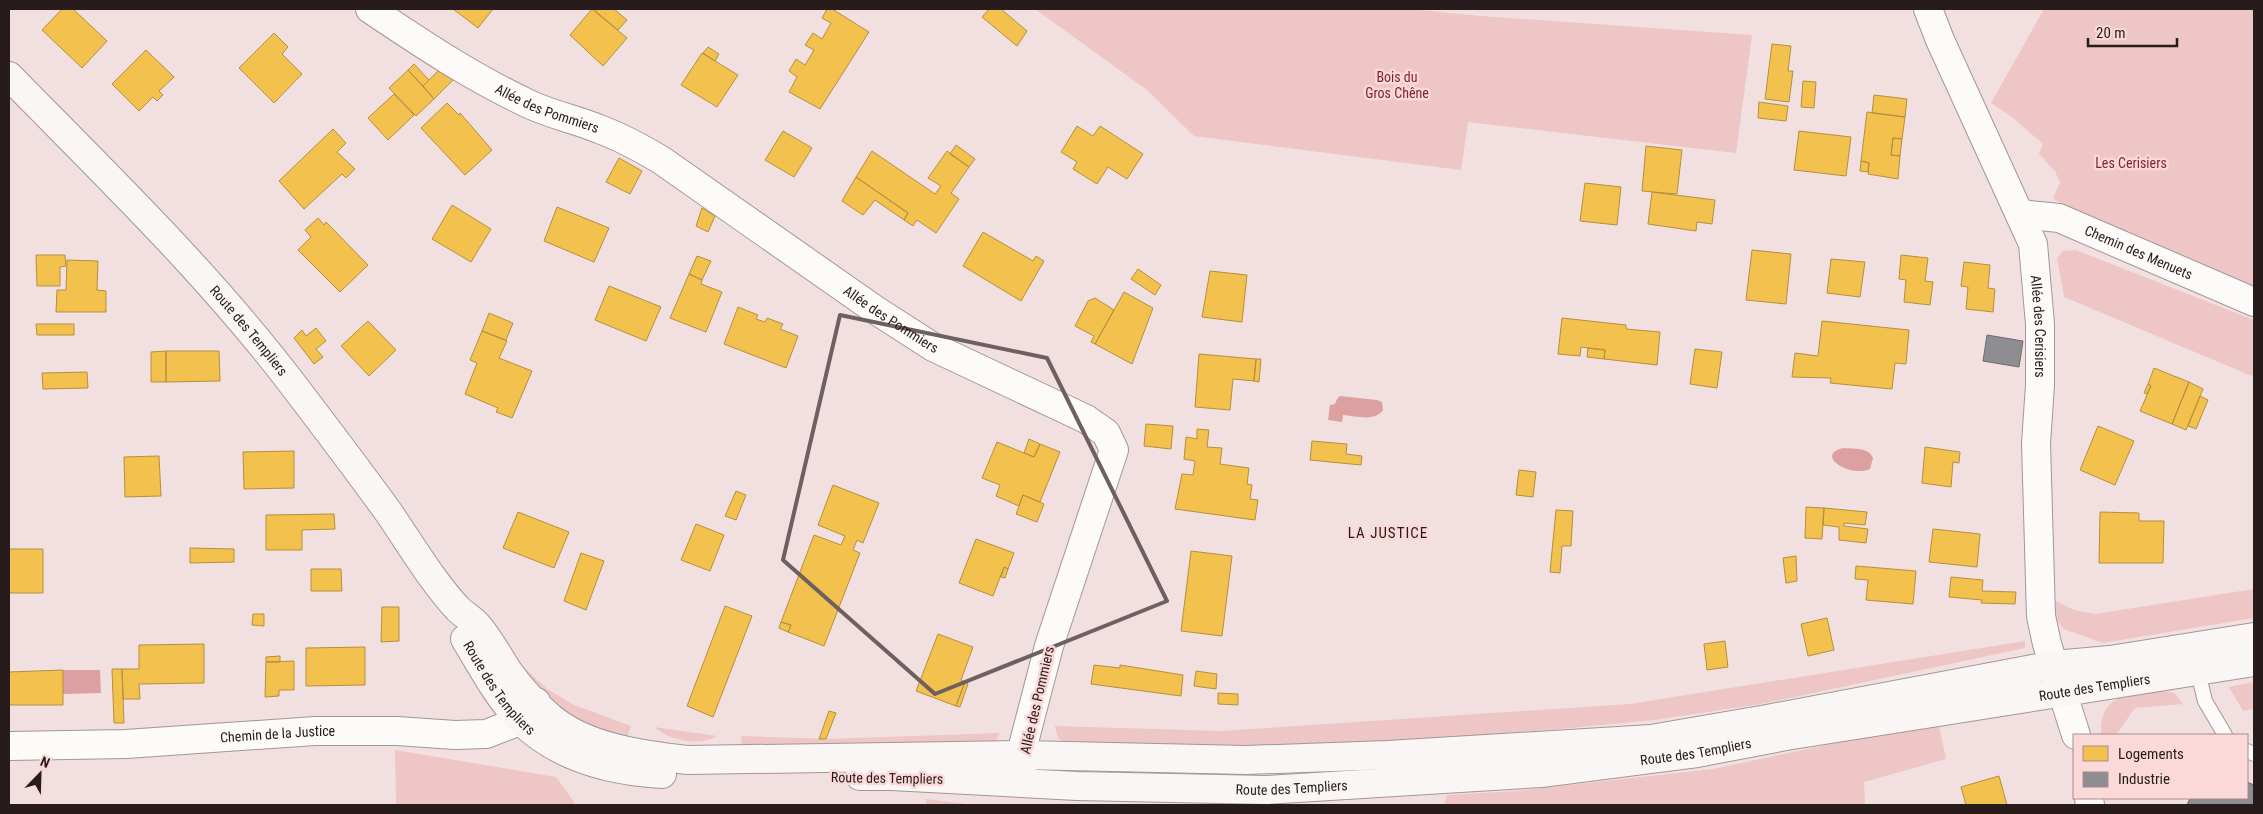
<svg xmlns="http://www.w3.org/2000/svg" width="2263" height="814" viewBox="0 0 2263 814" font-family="'Roboto Condensed',sans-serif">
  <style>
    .green { fill: #edc6c5 }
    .water { fill: #dda0a0 }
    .homes { fill: #f2c14e; stroke: #b58f3f }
    .industry { fill: #8d8d92; stroke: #6e6b6e }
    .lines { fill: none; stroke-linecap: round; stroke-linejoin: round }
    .lane-casing { stroke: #a39696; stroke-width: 16 }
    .street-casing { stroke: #a39696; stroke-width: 30 }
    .secondary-casing { stroke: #a39696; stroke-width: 30 }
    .lane { stroke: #fdfafa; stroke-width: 14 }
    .street { stroke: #fdfafa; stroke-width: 28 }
    .secondary { stroke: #faf6f5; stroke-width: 28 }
    .marked { fill: none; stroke: #6e6060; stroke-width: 4; stroke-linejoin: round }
    .labels { text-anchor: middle; stroke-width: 5; stroke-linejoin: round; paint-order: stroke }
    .park-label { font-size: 14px; fill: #82242c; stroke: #fad9d8 }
    .street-label { font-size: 14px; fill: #271b1b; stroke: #fad9d8 }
    .neighbourhood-label { font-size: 15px; letter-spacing: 1px; fill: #271b1b; stroke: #fad9d8 }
  </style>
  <rect width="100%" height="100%" fill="#f2e0e0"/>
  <path class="green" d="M 1035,9 L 1410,9 L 1481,16 L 1752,35 L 1736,153 L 1468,122 L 1461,170 L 1194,136 L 1147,90 Z
    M 2044,9 L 2254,9 L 2254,293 L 2084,219 L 2053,198 L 2060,183 L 2055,171 L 2039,154 L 2043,144 L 2012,117 L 1991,103 Z
    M 2076,250 L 2254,320 L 2254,377 L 2064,297 L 2057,258 L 2063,251 Z
    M 2254,589 L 2254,618 L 2103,643 L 2064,629 L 2057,621 L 2055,601 L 2074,610 L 2095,614 Z
    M 2025,641 L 2025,648 L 1761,704 L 1654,720 L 1560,729 L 1368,743 L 1260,745 L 1130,745 L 1062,741 L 1058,738 L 1055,726 L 1221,731 L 1630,704 Z
    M 515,659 L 547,689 L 574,705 L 631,726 L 627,737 C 595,726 562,715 538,690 C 529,682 522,669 515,659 Z
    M 2254,682 L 2254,709 L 2243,711 L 2229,687 Z
    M 2164,691 L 2174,693 L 2183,704 L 2135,708 L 2116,735 L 2101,735 C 2099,693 2131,693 2164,691 Z
    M 1939,725 L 1946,759 L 1864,782 L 1865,805 L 1444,805 L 1447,795 L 1516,791 L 1713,769 L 1860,738 Z
    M 654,727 L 717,736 C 698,747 669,740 654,727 Z
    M 1000,733 L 994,744 L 741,745 L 742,736 L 826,739 Z
    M 395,750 L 556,777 L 574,802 L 575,805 L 396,805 Z
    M 926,799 L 975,805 L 926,805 Z"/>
  <path class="water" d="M 1340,396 L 1377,400 L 1382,402 L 1383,410 C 1375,422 1356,416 1343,415 L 1342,422 L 1328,420 L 1330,405 L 1335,404 L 1337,399 Z
    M 1843,448 C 1853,449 1869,447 1873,458 L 1870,469 C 1850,478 1814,455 1843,448 Z
    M 63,670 L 100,670 L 101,693 L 63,694 Z"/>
  <path class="homes" d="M 62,9 L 73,9 L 107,41 L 82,68 L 42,30 Z
    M 453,9 L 493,9 L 478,28 Z
    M 592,9 L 627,38 L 603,66 L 570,35 Z
    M 598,9 L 614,9 L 627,20 L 618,30 L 595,11 Z
    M 827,9 L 832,9 L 869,32 L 820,109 L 789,92 L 797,77 L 789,71 L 796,59 L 805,65 L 814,50 L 805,45 L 813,33 L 822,39 L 831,23 L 822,18 Z
    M 989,9 L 1001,9 L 1027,31 L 1017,46 L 982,17 Z
    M 274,33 L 288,47 L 282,54 L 302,74 L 274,103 L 239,68 Z
    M 1772,44 L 1791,46 L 1788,71 L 1793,71 L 1789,102 L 1765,99 Z
    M 708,47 L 719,54 L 715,61 L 703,53 Z
    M 146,50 L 174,77 L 159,91 L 163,95 L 157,101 L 153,97 L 139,111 L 112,84 Z
    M 702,53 L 738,75 L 717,107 L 681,85 Z
    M 414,64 L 429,80 L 423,86 L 408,70 Z
    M 408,70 L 434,99 L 416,116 L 389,88 Z
    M 438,71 L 453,80 L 434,99 L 423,86 Z
    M 1803,81 L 1816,82 L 1814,108 L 1801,107 Z
    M 394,94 L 414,115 L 388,140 L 368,118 Z
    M 1874,95 L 1907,99 L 1905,117 L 1872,113 Z
    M 1759,102 L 1788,106 L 1786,121 L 1758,118 Z
    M 447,103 L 459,115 L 460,113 L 492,150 L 465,175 L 421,128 Z
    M 1867,112 L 1905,117 L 1902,139 L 1893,138 L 1891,155 L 1900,156 L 1898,179 L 1868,174 L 1869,163 L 1861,161 Z
    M 1077,126 L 1093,136 L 1100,126 L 1143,154 L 1127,179 L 1108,167 L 1097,184 L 1073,169 L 1077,162 L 1061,152 Z
    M 333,129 L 346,143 L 337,152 L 355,169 L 346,178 L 342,174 L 304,209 L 279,181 Z
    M 783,131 L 812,148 L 794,177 L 765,160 Z
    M 1799,131 L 1851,137 L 1846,176 L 1794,170 Z
    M 1893,138 L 1902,139 L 1900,156 L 1891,155 Z
    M 956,145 L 975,159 L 969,167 L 950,154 Z
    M 1646,146 L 1682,150 L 1677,194 L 1642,191 Z
    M 872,151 L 935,194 L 941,186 L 928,178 L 947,151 L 969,167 L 951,193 L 959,199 L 936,233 L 917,220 L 913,226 L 904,220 L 908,213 L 856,177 Z
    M 619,158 L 642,171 L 630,194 L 606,182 Z
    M 1861,161 L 1869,163 L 1868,172 L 1860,171 Z
    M 856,177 L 908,213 L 904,220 L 875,200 L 863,215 L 842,201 Z
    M 1585,183 L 1621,187 L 1617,225 L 1580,221 Z
    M 1652,192 L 1715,200 L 1712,224 L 1697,222 L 1696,231 L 1648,224 Z
    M 452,205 L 491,229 L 471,262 L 432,239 Z
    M 557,207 L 609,228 L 594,262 L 544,241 Z
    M 702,208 L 715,216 L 708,232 L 696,226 Z
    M 318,218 L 324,225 L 326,222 L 368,265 L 340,292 L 298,250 L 311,237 L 305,230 Z
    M 983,232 L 1033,261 L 1036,256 L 1044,261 L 1021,301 L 963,266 Z
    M 1752,250 L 1791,254 L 1786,304 L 1746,300 Z
    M 36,255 L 65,255 L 66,266 L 60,267 L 60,286 L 37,286 Z
    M 1901,255 L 1928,258 L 1925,281 L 1933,282 L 1930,305 L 1904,302 L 1906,280 L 1899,279 Z
    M 697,256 L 711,261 L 702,280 L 689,274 Z
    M 1831,259 L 1865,262 L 1860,297 L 1827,293 Z
    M 67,260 L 98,261 L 97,290 L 106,291 L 106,312 L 56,312 L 57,290 L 66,290 Z
    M 1964,262 L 1990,265 L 1988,288 L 1995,289 L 1993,312 L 1966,309 L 1968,287 L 1961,286 Z
    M 1138,269 L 1161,285 L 1155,295 L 1131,279 Z
    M 1210,271 L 1247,275 L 1242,322 L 1202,317 Z
    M 689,274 L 702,280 L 701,284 L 722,292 L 706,332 L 670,318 Z
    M 609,286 L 661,307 L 646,341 L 595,320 Z
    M 1124,292 L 1153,308 L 1132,364 L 1095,344 Z
    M 1095,298 L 1114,310 L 1095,344 L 1091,342 L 1094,336 L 1075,326 L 1088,301 Z
    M 738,307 L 758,315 L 756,319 L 765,322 L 767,318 L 783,324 L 780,329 L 798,336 L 786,368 L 724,344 Z
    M 489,313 L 513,323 L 506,340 L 482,331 Z
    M 1562,318 L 1626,325 L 1626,329 L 1660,332 L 1657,365 L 1604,359 L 1605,350 L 1588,348 L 1581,347 L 1580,356 L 1558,354 Z
    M 368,321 L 396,350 L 369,376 L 341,346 Z
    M 1822,321 L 1909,330 L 1906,364 L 1895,363 L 1892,389 L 1830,383 L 1831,378 L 1792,377 L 1795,353 L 1818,356 Z
    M 36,324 L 74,324 L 74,335 L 37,335 Z
    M 316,328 L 326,341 L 316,349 L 323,357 L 314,364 L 294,338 L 302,330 L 306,336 Z
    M 482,331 L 507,341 L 499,358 L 532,371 L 512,418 L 496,412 L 498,408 L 465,394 L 477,363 L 470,360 Z
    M 1588,348 L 1605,350 L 1604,359 L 1587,357 Z
    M 1695,349 L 1722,352 L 1717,388 L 1690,384 Z
    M 166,351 L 166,382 L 151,382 L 151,352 Z
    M 166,351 L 219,351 L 220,381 L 166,382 Z
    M 1199,354 L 1256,359 L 1254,381 L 1233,379 L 1230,410 L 1195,407 Z
    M 1256,359 L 1261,359 L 1259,382 L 1254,381 Z
    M 2154,368 L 2189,382 L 2172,424 L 2140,411 L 2151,386 L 2148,384 Z
    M 87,372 L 88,388 L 43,389 L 42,373 Z
    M 2189,382 L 2203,389 L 2186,430 L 2172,424 Z
    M 2148,384 L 2151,386 L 2147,394 L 2144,393 Z
    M 2200,396 L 2208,400 L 2196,429 L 2188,426 Z
    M 1146,424 L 1173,426 L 1171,449 L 1144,446 Z
    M 2098,426 L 2134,441 L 2115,485 L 2080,470 Z
    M 1197,429 L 1209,430 L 1207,447 L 1222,448 L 1220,464 L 1249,468 L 1247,484 L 1252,485 L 1250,499 L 1258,500 L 1255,520 L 1175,509 L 1182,474 L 1193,475 L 1195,461 L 1184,459 L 1186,437 L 1197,439 Z
    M 1029,439 L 1040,444 L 1034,457 L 1024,453 Z
    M 1312,441 L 1347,444 L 1346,454 L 1362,456 L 1361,465 L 1310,460 Z
    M 997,442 L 1034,457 L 1040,444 L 1060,452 L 1040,502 L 1023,495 L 1019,506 L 996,496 L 1000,485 L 982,478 Z
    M 1925,447 L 1960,452 L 1959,463 L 1953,462 L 1951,487 L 1922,483 Z
    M 294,451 L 294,488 L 244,489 L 243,452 Z
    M 159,456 L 161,496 L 125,497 L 124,457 Z
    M 1519,470 L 1536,472 L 1533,497 L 1516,495 Z
    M 833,485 L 879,503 L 863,543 L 857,540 L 853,550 L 860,553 L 824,646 L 788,632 L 791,625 L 781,622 L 814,535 L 841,545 L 845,536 L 818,525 Z
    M 736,491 L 746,495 L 736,520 L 725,516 Z
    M 1023,495 L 1044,504 L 1037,522 L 1016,514 Z
    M 1806,507 L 1824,508 L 1822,539 L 1805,538 Z
    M 1824,508 L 1867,512 L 1865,525 L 1844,523 L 1844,526 L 1868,529 L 1866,543 L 1839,540 L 1839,527 L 1823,525 Z
    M 1556,510 L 1573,511 L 1571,546 L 1562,546 L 1560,573 L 1550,572 Z
    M 518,512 L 569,532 L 554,568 L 503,548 Z
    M 2100,512 L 2139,513 L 2139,521 L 2164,521 L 2163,563 L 2099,563 Z
    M 334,514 L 335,529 L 302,530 L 302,550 L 266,550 L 266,515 Z
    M 696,524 L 724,535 L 710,571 L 681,560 Z
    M 1933,529 L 1980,534 L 1977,567 L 1929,562 Z
    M 976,539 L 1014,553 L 1008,569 L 1004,567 L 993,596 L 959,583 Z
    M 190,548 L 234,549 L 234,562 L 190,563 Z
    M 9,549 L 43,549 L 43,593 L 9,593 Z
    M 1191,551 L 1232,556 L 1222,636 L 1181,631 Z
    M 581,553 L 604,561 L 586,610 L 564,601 Z
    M 1796,556 L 1797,581 L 1786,583 L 1783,558 Z
    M 1856,566 L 1916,571 L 1913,604 L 1866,600 L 1868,580 L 1855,579 Z
    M 1004,567 L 1008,569 L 1005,578 L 1001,577 Z
    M 311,569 L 341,569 L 342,591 L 311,591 Z
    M 1951,577 L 1983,580 L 1982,591 L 2016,592 L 2015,604 L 1981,603 L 1982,600 L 1949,597 Z
    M 725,606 L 752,616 L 713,717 L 687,706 Z
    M 382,607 L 399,607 L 399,641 L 381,642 Z
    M 253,614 L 264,614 L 264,626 L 252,625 Z
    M 1827,618 L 1834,650 L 1808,656 L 1801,624 Z
    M 781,622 L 791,625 L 788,632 L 779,628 Z
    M 938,634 L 973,647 L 961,680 L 965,682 L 956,706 L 916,691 Z
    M 1725,641 L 1728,667 L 1707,670 L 1704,644 Z
    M 204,644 L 204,683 L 139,684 L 140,699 L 123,699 L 122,669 L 139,669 L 139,645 Z
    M 365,647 L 365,685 L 306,686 L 306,648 Z
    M 280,656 L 280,662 L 266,662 L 266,657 Z
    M 294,661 L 294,690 L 279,690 L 279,696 L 265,697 L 266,662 Z
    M 1094,665 L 1120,668 L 1120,665 L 1183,675 L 1181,696 L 1091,684 Z
    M 112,669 L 122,669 L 124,723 L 114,723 Z
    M 63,670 L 63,705 L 9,705 L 9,672 Z
    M 1196,671 L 1217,674 L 1216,689 L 1194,686 Z
    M 965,682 L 968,684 L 960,707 L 956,706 Z
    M 1218,693 L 1238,694 L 1238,705 L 1218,704 Z
    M 829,711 L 836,713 L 826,739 L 819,739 Z
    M 1999,776 L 2007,805 L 1966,805 L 1961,787 Z"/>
  <path class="industry" d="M 1987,335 L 2023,341 L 2019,367 L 1983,361 Z
    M 2247,782 L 2254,785 L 2254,805 L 2187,805 L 2190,798 L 2247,798 Z"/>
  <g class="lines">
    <g class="lane-casing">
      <path id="lane" d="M 2197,668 L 2205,701 L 2225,735
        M 2247,751 L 2254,754"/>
    </g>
    <g class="street-casing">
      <g id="street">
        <path id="s1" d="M 370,9 C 422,44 473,78 531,105 C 553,115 577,120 599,129 C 621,137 641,148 661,160 L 874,309 L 933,347 L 1086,419 L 1106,433 L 1114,450 L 1049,646 L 1023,746 L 1022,782"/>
        <path id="s2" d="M 1928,9 L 1940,40 L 2033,244 L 2040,324 L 2040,385 L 2036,443 L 2041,616 L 2047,644 L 2076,735"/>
        <path id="s3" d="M 2020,214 L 2059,218 L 2254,302"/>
        <path id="s4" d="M 9,746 L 126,744 L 315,731 L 397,731 L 455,735 L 486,734 L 512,724 L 536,702"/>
        <path d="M 2089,798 L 2090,805"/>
      </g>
    </g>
    <g class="secondary-casing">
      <g id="secondary">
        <path id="s5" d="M 9,76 C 107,176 209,274 294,386 C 326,428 358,470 389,513 C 411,545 432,581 458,609 C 464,615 472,619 477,625 C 489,638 498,656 508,671 C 519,687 536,705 551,718 C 588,748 642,755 687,760 L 1023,755 L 1246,760 L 1388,755 L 1651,739 L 1767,719 L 2054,665 L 2110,660 L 2254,637"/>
        <path id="s6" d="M 465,639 C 481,665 497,696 519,719 C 557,758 609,771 662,774"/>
        <path id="s7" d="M 860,776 L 892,776 L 1077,786 L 1267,790 L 1541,773 L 1697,753 L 1786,736 L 2254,662"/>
      </g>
    </g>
    <use href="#lane" class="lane"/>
    <use href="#street" class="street"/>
    <use href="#secondary" class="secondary"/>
  </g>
  <path class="marked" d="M 840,315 L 1047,358 L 1167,601 L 935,694 L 783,560 Z"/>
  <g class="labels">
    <g class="park-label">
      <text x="1397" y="82">Bois du<tspan x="1397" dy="16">Gros Chêne</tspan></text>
      <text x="2131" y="168">Les Cerisiers</text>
    </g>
    <g class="street-label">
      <text dy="5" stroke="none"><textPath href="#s1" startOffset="204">Allée des Pommiers</textPath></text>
      <text dy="5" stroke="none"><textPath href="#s3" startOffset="126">Chemin des Menuets</textPath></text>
      <text dy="5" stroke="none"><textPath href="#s1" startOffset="609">Allée des Pommiers</textPath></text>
      <text dy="5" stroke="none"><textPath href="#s2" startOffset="340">Allée des Cerisiers</textPath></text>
      <text dy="5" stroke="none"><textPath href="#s5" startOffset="350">Route des Templiers</textPath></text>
      <text dy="5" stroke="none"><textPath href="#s6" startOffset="60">Route des Templiers</textPath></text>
      <text dy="5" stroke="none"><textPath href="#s7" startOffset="1242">Route des Templiers</textPath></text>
      <text transform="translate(1037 700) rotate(-77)" y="5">Allée des Pommiers</text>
      <text dy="5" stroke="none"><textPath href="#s4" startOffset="269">Chemin de la Justice</textPath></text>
      <text dy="5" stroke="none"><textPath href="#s7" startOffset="838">Route des Templiers</textPath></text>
      <text transform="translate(887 778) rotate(1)" y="5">Route des Templiers</text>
      <text dy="5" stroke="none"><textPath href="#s7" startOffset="432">Route des Templiers</textPath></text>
    </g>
    <g class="neighbourhood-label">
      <text x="1388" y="538">LA JUSTICE</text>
    </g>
  </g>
  <rect width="2263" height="814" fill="none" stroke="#271b1b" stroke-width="20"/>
  <rect x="2073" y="734" width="175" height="65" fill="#fad9d8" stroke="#a68d8c"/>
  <rect x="2083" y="746" width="25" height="15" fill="#f2c14e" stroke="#a68d8c"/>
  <text x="2118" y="759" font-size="15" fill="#271b1b">Logements</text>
  <rect x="2083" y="772" width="25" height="15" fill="#8d8d92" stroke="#a68d8c"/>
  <text x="2118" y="784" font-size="15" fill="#271b1b">Industrie</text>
  <g transform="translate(40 774) rotate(23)" stroke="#fad9d8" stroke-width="4" paint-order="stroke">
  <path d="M0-4L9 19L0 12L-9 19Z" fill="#271b1b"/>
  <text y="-8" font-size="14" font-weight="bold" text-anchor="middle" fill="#271b1b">N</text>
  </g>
  <path d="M2088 38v8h89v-8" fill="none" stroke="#271b1b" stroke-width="2.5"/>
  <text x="2096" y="38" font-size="15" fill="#271b1b" stroke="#fad9d8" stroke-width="4" paint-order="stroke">20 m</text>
</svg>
